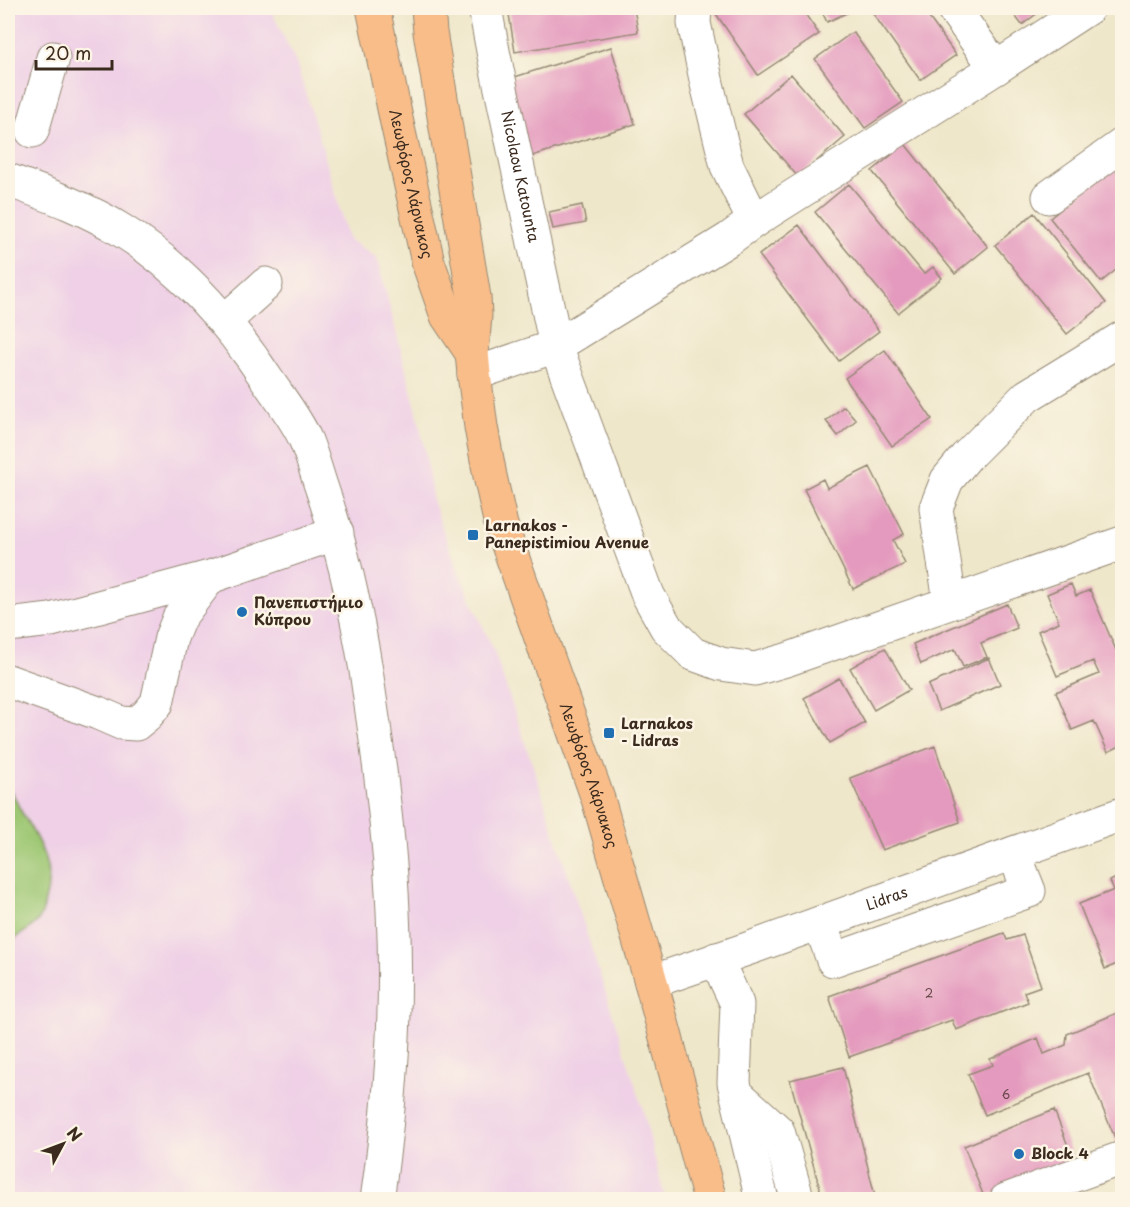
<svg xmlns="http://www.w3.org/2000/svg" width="1130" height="1207" viewBox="0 0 1130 1207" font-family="'Playpen Sans',sans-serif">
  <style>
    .built { fill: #efd0e6 }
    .green { fill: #9ec773; stroke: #6c7848; stroke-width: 1.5 }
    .building { fill: #e49abe }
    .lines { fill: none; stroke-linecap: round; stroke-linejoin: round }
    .minor-casing { stroke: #958874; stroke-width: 35 }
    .major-casing { stroke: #958874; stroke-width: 35 }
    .minor { stroke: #fff; stroke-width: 33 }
    .major { stroke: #f8bd89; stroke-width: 33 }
    .poi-dot { fill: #1f6fb2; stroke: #fcf5e5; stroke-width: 2 }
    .labels { text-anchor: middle; stroke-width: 5; stroke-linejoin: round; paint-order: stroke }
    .number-label { font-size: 12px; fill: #654646 }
    .street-label { font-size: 15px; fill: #3b2a1e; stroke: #fcf5e5 }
    .poi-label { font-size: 15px; font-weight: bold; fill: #3b2a1e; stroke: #fcf5e5; text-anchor: start }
  </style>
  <rect width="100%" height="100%" fill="#fcf5e5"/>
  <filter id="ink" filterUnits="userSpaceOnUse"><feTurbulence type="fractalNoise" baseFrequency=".0167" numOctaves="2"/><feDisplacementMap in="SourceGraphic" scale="12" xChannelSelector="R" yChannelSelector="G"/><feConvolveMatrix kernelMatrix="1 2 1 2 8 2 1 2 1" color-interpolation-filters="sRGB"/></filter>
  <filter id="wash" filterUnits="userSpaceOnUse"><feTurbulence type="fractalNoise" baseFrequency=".008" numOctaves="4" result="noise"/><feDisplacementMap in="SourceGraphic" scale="24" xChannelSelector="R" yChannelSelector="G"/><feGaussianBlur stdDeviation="1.35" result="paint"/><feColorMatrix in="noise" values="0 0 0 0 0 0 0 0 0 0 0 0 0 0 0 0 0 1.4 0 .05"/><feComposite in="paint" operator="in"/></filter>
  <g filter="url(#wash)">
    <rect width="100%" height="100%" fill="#efe7ca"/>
    <path class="built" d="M 8,8 L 270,8 L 296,62 L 320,139 L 348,239 L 377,258 L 416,408 L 426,455 L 433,503 L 459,573 L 494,651 L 537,778 L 642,1106 L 665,1199 L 8,1199 Z"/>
    <path class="green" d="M 8,788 C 17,797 15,801 21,811 C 38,840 56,867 45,901 C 44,907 43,914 39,919 C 31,930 17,935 8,945 Z"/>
    <g id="blocks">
      <path class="building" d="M 508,8 L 634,8 L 638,32 L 515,52 Z
        M 712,8 L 801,8 L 819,34 L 758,75 Z
        M 820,8 L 857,8 L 827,22 Z
        M 869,8 L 922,8 L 956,55 L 920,80 Z
        M 1009,8 L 1044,8 L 1022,25 Z
        M 853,32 L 903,102 L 865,128 L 815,59 Z
        M 611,47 L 635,124 L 529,157 L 505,80 Z
        M 791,74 L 845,137 L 798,177 L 744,114 Z
        M 905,144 L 988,247 L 955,274 L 872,171 Z
        M 1122,160 L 1122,265 L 1101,282 L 1050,218 Z
        M 849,184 L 924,274 L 933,267 L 942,278 L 898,313 L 815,212 Z
        M 582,205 L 586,223 L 553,229 L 549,212 Z
        M 1034,213 L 1106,303 L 1067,334 L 995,245 Z
        M 799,225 L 879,331 L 839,361 L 759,255 Z
        M 885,350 L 932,419 L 892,446 L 845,378 Z
        M 844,406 L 856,420 L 838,436 L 826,421 Z
        M 870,467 L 904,534 L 893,540 L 905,564 L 853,589 L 804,489 L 823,479 L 827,488 Z
        M 1071,584 L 1076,596 L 1090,590 L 1122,664 L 1122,745 L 1108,752 L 1094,721 L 1072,730 L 1056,692 L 1099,674 L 1093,661 L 1057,676 L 1038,631 L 1059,622 L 1047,594 Z
        M 1007,604 L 1017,628 L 981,643 L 987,657 L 963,667 L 955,649 L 921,664 L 913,644 Z
        M 885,648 L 909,690 L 874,710 L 850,668 Z
        M 989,658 L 1000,684 L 939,711 L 928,685 Z
        M 839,678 L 865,723 L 830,743 L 804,698 Z
        M 935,746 L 960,822 L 882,850 L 850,778 Z
        M 1122,875 L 1122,962 L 1105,969 L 1079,904 L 1114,890 L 1110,881 Z
        M 1004,933 L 1007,940 L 1023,935 L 1041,986 L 1024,992 L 1028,1002 L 956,1030 L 952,1020 L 849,1057 L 829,996 Z
        M 1122,1011 L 1122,1149 L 1120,1150 L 1088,1073 L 985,1115 L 968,1074 L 993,1065 L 990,1059 L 1038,1038 L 1044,1054 L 1066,1045 L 1067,1034 Z
        M 843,1067 L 876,1200 L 823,1200 L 790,1080 Z
        M 1054,1110 L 1074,1161 L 984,1197 L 964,1146 Z"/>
    </g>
  </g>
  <g filter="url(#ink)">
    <use href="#blocks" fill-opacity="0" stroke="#958874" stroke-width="1.5"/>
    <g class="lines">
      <g class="minor-casing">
        <g id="minor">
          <path id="s1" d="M 485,8 L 493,51 L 556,346 L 648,595 L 666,627 L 693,654 L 721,664 L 755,669 L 786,660 L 1122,543"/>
          <path d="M 695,8 L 694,23 L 707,84 L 727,166 L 754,221"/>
          <path d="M 953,8 L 996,68"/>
          <path d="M 32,131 L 53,58"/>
          <path d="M 8,180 C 46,194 86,208 121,230 C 181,267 230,323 268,381 C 281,400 297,420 306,441 C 312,456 316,471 321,486 C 346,558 361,630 371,705 C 381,773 390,842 393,911 C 398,1007 391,1104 377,1200"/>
          <path d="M 1049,197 L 1122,145"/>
          <path d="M 225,321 L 266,284"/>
          <path d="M 474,374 L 556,346 L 729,239 L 754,221 L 996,68 L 1088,8"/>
          <path d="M 950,602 L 936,508 L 947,480 L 966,457 L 1027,396 L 1122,338"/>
          <path d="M 8,625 L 51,620 L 210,577 L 337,533"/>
          <path d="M 8,681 L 98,713 L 121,723 L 136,724 L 147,715 L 157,703 L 171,638 L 179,618 L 210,577"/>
          <path d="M 820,923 L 833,960 L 1029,891 L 1014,853"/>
          <path d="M 716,959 L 737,1004 L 734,1083 L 762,1200"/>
          <path id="s2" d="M 651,982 L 753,947 L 1122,814"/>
          <path d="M 738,1095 L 778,1131 L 796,1194 L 796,1200"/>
          <path d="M 1006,1200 L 1122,1158"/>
        </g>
      </g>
      <g class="major-casing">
        <g id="major">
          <path id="s3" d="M 373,8 L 397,123 L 428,262 L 447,316 L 472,353"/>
          <path id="s4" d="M 428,8 L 430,32 L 474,297 L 475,315 L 472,353 L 474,374 L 481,427 L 490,476 L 501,525 L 598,799 L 651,982 L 710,1200"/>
        </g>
      </g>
      <use href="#minor" class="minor"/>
      <use href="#major" class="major"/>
    </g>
  </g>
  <g class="poi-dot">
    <rect x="467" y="529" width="12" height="12" rx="3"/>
    <circle cx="242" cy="612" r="6"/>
    <rect x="603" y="727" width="12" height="12" rx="3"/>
    <circle cx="1019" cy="1154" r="6"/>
  </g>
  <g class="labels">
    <g class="number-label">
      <text x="929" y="998">2</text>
      <text x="1006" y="1099">6</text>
    </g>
    <g class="street-label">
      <text dy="5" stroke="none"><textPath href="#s1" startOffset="172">Nicolaou Katounta</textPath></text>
      <text dy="5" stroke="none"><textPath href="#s3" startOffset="180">Λεωφόρος Λάρνακος</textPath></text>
      <text dy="5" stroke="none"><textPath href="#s4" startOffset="789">Λεωφόρος Λάρνακος</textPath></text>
      <text dy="5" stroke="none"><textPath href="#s2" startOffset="250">Lidras</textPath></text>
    </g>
    <g class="poi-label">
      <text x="485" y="531">Larnakos -<tspan x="485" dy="17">Panepistimiou Avenue</tspan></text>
      <text x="254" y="608">Πανεπιστήμιο<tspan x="254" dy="17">Κύπρου</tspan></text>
      <text x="621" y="729">Larnakos<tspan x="621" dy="17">- Lidras</tspan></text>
      <text x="1031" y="1159">Block 4</text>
    </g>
  </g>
  <rect width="1130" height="1207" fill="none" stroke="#fcf5e5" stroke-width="30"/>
  <g transform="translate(63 1144) rotate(49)" stroke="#fcf5e5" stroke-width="4.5" paint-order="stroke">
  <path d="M0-4.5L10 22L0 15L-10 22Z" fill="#3b2a1e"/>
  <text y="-9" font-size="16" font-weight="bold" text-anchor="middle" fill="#3b2a1e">N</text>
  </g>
  <path d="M36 60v9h76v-9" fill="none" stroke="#3b2a1e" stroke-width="3"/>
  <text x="45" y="60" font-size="18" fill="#3b2a1e" stroke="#fcf5e5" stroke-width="4.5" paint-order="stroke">20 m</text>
</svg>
